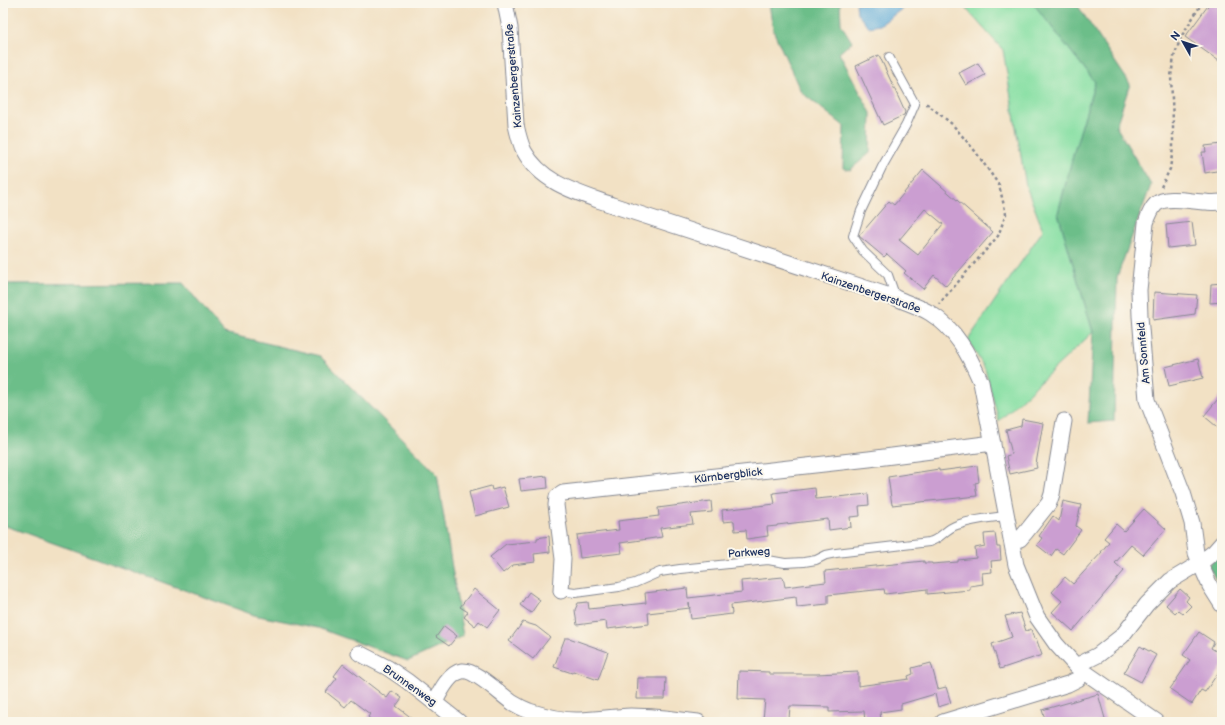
<svg xmlns="http://www.w3.org/2000/svg" width="1225" height="725" viewBox="0 0 1225 725" font-family="'Balsamiq Sans',sans-serif">
  <style>
    .green { fill: #86dfa3; stroke: #508780 }
    .forest { fill: #6cbe89; stroke: #447674 }
    .water { fill: #5eaad7; stroke: #3c6c9a }
    .building { fill: #cb9ed1; fill-rule: evenodd }
    .lines { fill: none; stroke-linecap: round; stroke-linejoin: round }
    .lane-casing { stroke: #868891; stroke-width: 10 }
    .street-casing { stroke: #868891; stroke-width: 17 }
    .path { stroke: #868891; stroke-width: 2.5; stroke-dasharray: 3 3; stroke-linecap: butt }
    .lane { stroke: #fff; stroke-width: 8 }
    .street { stroke: #fff; stroke-width: 15 }
    .labels { text-anchor: middle; stroke-width: 4; stroke-linejoin: round; paint-order: stroke }
    .street-label { font-size: 11px; fill: #1b2f5e; stroke: #fbf7ec }
  </style>
  <rect width="100%" height="100%" fill="#fbf7ec"/>
  <filter id="ink" filterUnits="userSpaceOnUse"><feTurbulence type="fractalNoise" baseFrequency=".025" numOctaves="2"/><feDisplacementMap in="SourceGraphic" scale="8" xChannelSelector="R" yChannelSelector="G"/><feConvolveMatrix kernelMatrix="1 2 1 2 8 2 1 2 1" color-interpolation-filters="sRGB"/></filter>
  <filter id="wash" filterUnits="userSpaceOnUse"><feTurbulence type="fractalNoise" baseFrequency=".012" numOctaves="4" result="noise"/><feDisplacementMap in="SourceGraphic" scale="16" xChannelSelector="R" yChannelSelector="G"/><feGaussianBlur stdDeviation="0.9" result="paint"/><feColorMatrix in="noise" values="0 0 0 0 0 0 0 0 0 0 0 0 0 0 0 0 0 1.4 0 .05"/><feComposite in="paint" operator="in"/></filter>
  <g filter="url(#wash)">
    <rect width="100%" height="100%" fill="#f2e1c4"/>
    <path class="green" d="M 961,3 L 1033,3 L 1095,82 L 1074,152 L 1058,213 L 1093,332 L 999,421 L 985,369 L 968,340 L 1043,230 L 1026,186 L 1003,50 Z"/>
    <path class="forest" d="M 769,3 L 840,3 L 841,24 L 852,42 L 839,53 L 871,113 L 870,153 L 850,170 L 843,168 L 844,126 L 801,92 L 773,30 Z
      M 1033,3 L 1076,3 L 1130,84 L 1116,126 L 1151,185 L 1117,277 L 1114,421 L 1088,423 L 1093,332 L 1058,213 L 1074,152 L 1095,82 Z
      M 183,283 L 224,333 L 320,356 L 437,474 L 463,636 L 408,661 L 318,628 L 254,615 L 3,525 L 3,284 Z
      M 1222,550 L 1222,591 L 1208,565 Z"/>
    <path class="water" d="M 856,3 L 910,3 L 880,25 L 869,27 L 857,14 Z"/>
    <g id="blocks">
      <path class="building" d="M 1210,3 L 1222,3 L 1222,63 L 1185,37 Z
        M 879,55 L 905,112 L 904,115 L 883,125 L 856,66 Z
        M 978,63 L 985,75 L 966,85 L 959,73 Z
        M 1222,144 L 1222,170 L 1205,173 L 1202,152 L 1206,152 L 1205,146 Z
        M 923,170 L 993,232 L 946,286 L 934,275 L 923,289 L 904,273 L 906,271 L 887,254 L 884,257 L 859,236 L 889,201 L 894,205 ZM 925,209 L 943,224 L 918,255 L 899,240 Z
        M 1192,222 L 1195,245 L 1168,248 L 1166,225 Z
        M 1222,283 L 1222,302 L 1210,303 L 1211,284 Z
        M 1154,292 L 1197,295 L 1195,314 L 1153,320 Z
        M 1198,359 L 1203,378 L 1169,386 L 1165,367 Z
        M 1222,394 L 1222,431 L 1204,416 Z
        M 1022,419 L 1043,423 L 1036,464 L 1037,468 L 1010,474 L 1006,456 L 1012,454 L 1006,430 L 1021,426 Z
        M 977,466 L 979,482 L 975,483 L 977,496 L 892,505 L 888,477 L 939,469 L 939,471 Z
        M 547,476 L 548,488 L 521,491 L 519,479 Z
        M 491,486 L 492,490 L 503,487 L 509,507 L 475,516 L 469,492 Z
        M 815,488 L 816,499 L 868,494 L 869,505 L 859,506 L 860,516 L 850,517 L 851,527 L 829,530 L 828,519 L 777,525 L 777,526 L 767,527 L 768,536 L 747,539 L 746,530 L 735,531 L 734,521 L 723,522 L 722,510 L 775,504 L 773,493 Z
        M 711,501 L 712,512 L 691,514 L 693,524 L 660,528 L 662,537 L 620,543 L 622,553 L 580,558 L 577,535 L 619,530 L 618,521 L 659,516 L 658,508 Z
        M 1063,501 L 1081,505 L 1076,526 L 1081,530 L 1063,554 L 1056,549 L 1051,556 L 1037,545 L 1042,538 L 1039,536 L 1053,516 L 1059,521 Z
        M 1144,509 L 1166,529 L 1143,555 L 1131,545 L 1115,563 L 1124,571 L 1073,631 L 1052,612 L 1062,601 L 1052,592 L 1065,577 L 1073,584 L 1102,552 L 1101,552 L 1109,542 L 1104,538 L 1116,524 L 1124,531 Z
        M 995,533 L 997,547 L 1000,547 L 1001,560 L 991,561 L 992,572 L 982,573 L 983,584 L 970,586 L 970,590 L 927,594 L 927,589 L 885,594 L 884,589 L 828,595 L 828,604 L 797,607 L 796,597 L 731,605 L 732,614 L 691,619 L 689,603 L 690,608 L 648,613 L 649,624 L 607,629 L 606,621 L 577,625 L 575,610 L 578,603 L 588,602 L 589,609 L 646,603 L 645,593 L 687,588 L 688,598 L 742,592 L 741,581 L 783,577 L 785,587 L 826,582 L 825,571 L 924,561 L 924,563 L 932,563 L 932,564 L 958,562 L 958,560 L 976,558 L 975,548 L 985,546 L 984,534 Z
        M 549,536 L 550,552 L 534,554 L 535,562 L 513,565 L 503,573 L 490,557 L 506,544 L 537,541 L 537,538 Z
        M 474,589 L 500,610 L 487,627 L 479,621 L 475,626 L 464,617 L 468,612 L 460,607 Z
        M 1180,589 L 1189,597 L 1186,601 L 1191,606 L 1183,614 L 1178,610 L 1175,613 L 1166,605 Z
        M 529,592 L 540,600 L 531,613 L 520,605 Z
        M 1020,613 L 1026,631 L 1031,629 L 1034,639 L 1036,638 L 1042,655 L 1000,669 L 992,644 L 1012,637 L 1005,616 Z
        M 523,622 L 536,626 L 550,637 L 533,659 L 509,641 Z
        M 444,626 L 457,636 L 449,646 L 436,637 Z
        M 1199,632 L 1214,642 L 1211,648 L 1222,655 L 1222,667 L 1205,692 L 1201,690 L 1192,704 L 1170,689 L 1190,660 L 1183,655 Z
        M 565,638 L 569,638 L 608,652 L 598,680 L 573,671 L 572,673 L 554,667 Z
        M 1140,646 L 1156,655 L 1141,682 L 1124,673 Z
        M 931,663 L 938,689 L 946,687 L 951,703 L 938,707 L 935,694 L 901,704 L 901,709 L 880,712 L 881,720 L 865,722 L 864,711 L 829,712 L 829,707 L 790,706 L 789,719 L 774,718 L 774,720 L 763,719 L 765,700 L 738,699 L 739,671 L 769,672 L 769,674 L 817,674 L 858,672 L 858,686 L 909,679 L 908,676 L 913,674 L 912,668 Z
        M 343,664 L 387,698 L 392,691 L 402,698 L 396,706 L 417,722 L 374,722 L 368,717 L 370,714 L 351,700 L 345,707 L 326,692 L 337,678 L 334,676 Z
        M 638,678 L 666,678 L 665,699 L 637,699 Z
        M 1098,694 L 1106,722 L 1046,722 L 1042,710 Z"/>
    </g>
  </g>
  <g filter="url(#ink)">
    <use href="#blocks" fill-opacity="0" stroke="#868891" stroke-width="1"/>
    <g class="lines">
      <g class="lane-casing">
        <path id="lane" d="M 889,57 L 915,104 L 906,125 L 882,167 L 861,211 L 853,236 L 863,251 L 888,275 L 896,298
          M 561,591 L 575,593 L 619,587 L 635,583 L 660,572 L 680,569 L 768,560 L 785,563 L 804,562 L 816,560 L 826,555 L 836,553 L 929,542 C 941,539 945,529 957,525 C 973,519 990,518 1006,516"/>
      </g>
      <g class="street-casing">
        <path id="street" d="M 505,3 L 510,28 L 516,125 C 518,134 520,143 524,151 C 542,184 579,193 612,205 L 896,298 C 907,303 920,307 930,313 C 956,329 969,355 981,382 L 1016,565 L 1037,617 L 1056,644 L 1076,666 L 1157,722
          M 1012,542 L 1020,539 L 1026,532 L 1049,503 L 1052,494 L 1064,421
          M 1222,543 L 1214,552 L 1200,563 L 1210,586 L 1222,605
          M 561,591 L 563,559 L 556,505 L 557,497 L 563,493 L 869,459 L 993,443
          M 359,653 L 388,668 L 407,681 L 459,722
          M 1076,666 L 1098,655 L 1122,636 L 1147,604 L 1170,581 L 1200,563 L 1196,553 L 1192,523 L 1183,493 L 1147,400 L 1140,316 L 1139,290 L 1146,223 C 1148,217 1151,209 1156,204 C 1167,195 1192,202 1206,202 C 1211,203 1217,202 1222,202
          M 435,702 C 440,692 449,673 462,671 C 475,669 501,695 513,703 C 518,706 524,709 529,711 C 545,716 563,721 580,720 C 597,719 614,717 631,716 C 654,716 676,719 698,722
          M 943,722 L 1068,684 L 1078,679 L 1084,673"/>
      </g>
      <path class="path" d="M 926,104 L 927,104 L 952,124 L 975,151 L 999,185 L 1006,214 L 998,236 L 939,304
        M 1161,187 L 1170,169 L 1173,148 L 1173,122 L 1171,76 L 1174,57 L 1181,37 L 1202,3"/>
      <use href="#lane" class="lane"/>
      <use href="#street" class="street"/>
    </g>
  </g>
  <g class="labels">
    <g class="street-label">
      <text transform="translate(513 76) rotate(-95)" y="4">Kainzenbergerstraße</text>
      <text transform="translate(871 292) rotate(19)" y="4">Kainzenbergerstraße</text>
      <text transform="translate(1143 353) rotate(-95)" y="4">Am Sonnfeld</text>
      <text transform="translate(728 475) rotate(-7)" y="4">Kürnbergblick</text>
      <text transform="translate(749 552) rotate(-4)" y="4">Parkweg</text>
      <text transform="translate(410 685) rotate(35)" y="4">Brunnenweg</text>
    </g>
  </g>
  <rect width="1225" height="725" fill="none" stroke="#fbf7ec" stroke-width="16"/>
  <g transform="translate(1183 42) rotate(309)" stroke="#fbf7ec" stroke-width="3" paint-order="stroke">
  <path d="M0-3L7 15L0 10L-7 15Z" fill="#1b2f5e"/>
  <text y="-6" font-size="11" font-weight="bold" text-anchor="middle" fill="#1b2f5e">N</text>
  </g>
</svg>
